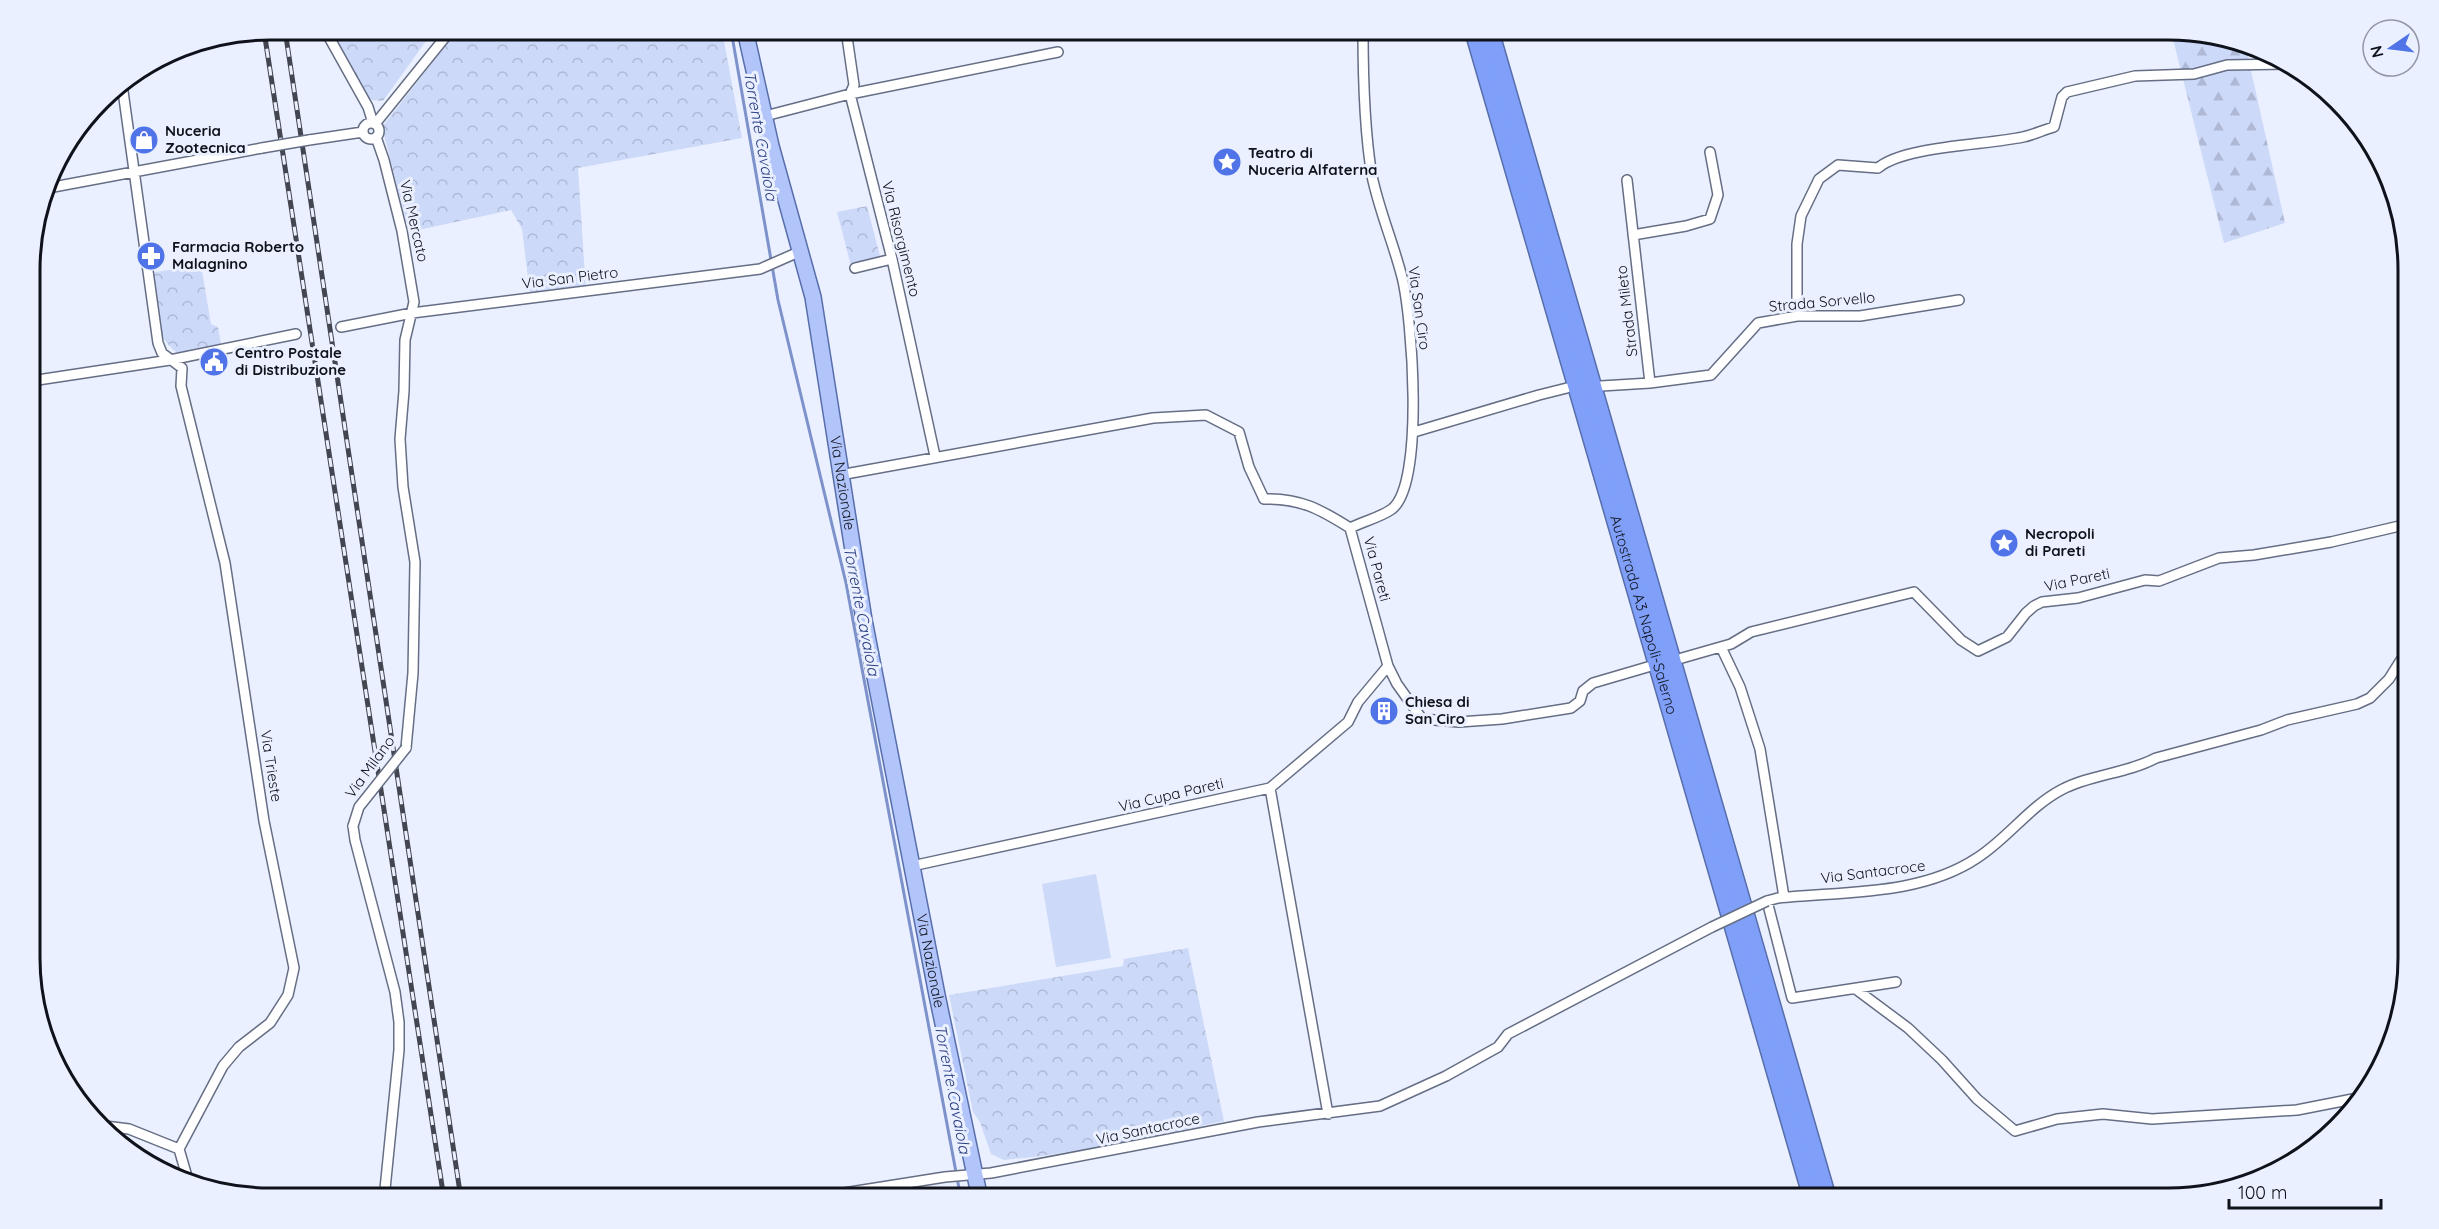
<svg xmlns="http://www.w3.org/2000/svg" width="2439" height="1229" viewBox="0 0 2439 1229" font-family="Quicksand,sans-serif">
  <style>
    .forest { fill: url(#forest-firs) }
    .park { fill: url(#park-crowns) }
    .pitch { fill: #cdd9f9 }
    .lines { fill: none; stroke-linecap: round; stroke-linejoin: round }
    .stream { stroke: #7d92ca; stroke-width: 3 }
    .minor-casing { stroke: #656e84; stroke-width: 12 }
    .primary-casing { stroke: #586eab; stroke-width: 18 }
    .motorway-casing { stroke: #586eab; stroke-width: 21 }
    .minor { stroke: #fff; stroke-width: 9 }
    .primary { stroke: #b2c5fb; stroke-width: 15 }
    .motorway { stroke: #7f9ff9; stroke-width: 18 }
    .rail-casing { stroke: #434650; stroke-width: 5 }
    .rail { stroke: #eaf0ff; stroke-width: 3; stroke-dasharray: 9; stroke-linecap: butt }
    .minor-bridge-casing { stroke: #656e84; stroke-width: 12; stroke-linecap: butt }
    .minor-bridge { stroke: #fff; stroke-width: 9 }
    .labels { text-anchor: middle; stroke-width: 6; stroke-linejoin: round; paint-order: stroke }
    .poi-label { font-size: 15px; font-weight: bold; fill: #0f121a; stroke: #eaf0ff; text-anchor: start }
    .street-label { font-size: 15px; fill: #0f121a; stroke: #eaf0ff }
    .water-label { font-size: 16px; font-style: italic; fill: #283c7f; stroke: #eaf0ff }
    .rim { fill: none; stroke: #0f121a; stroke-width: 3 }
  </style>
  <defs>
    <pattern id="forest-firs" width="22" height="20" patternUnits="userSpaceOnUse" patternTransform="scale(1.5)"><rect width="22" height="20" fill="#cdd9f9"/><path d="M5 1l3.5 6h-7zM16 11l3.5 6h-7z" fill="#afb9d5"/></pattern>
    <pattern id="park-crowns" width="20" height="18" patternUnits="userSpaceOnUse" patternTransform="scale(1.5)"><rect width="20" height="18" fill="#cdd9f9"/><path d="M2 6a3 3 0 1 1 6 0M12 15a3 3 0 1 1 6 0" fill="none" stroke="#afb9d5"/></pattern>
  </defs>
  <rect width="100%" height="100%" fill="#eaf0ff"/>
  <path class="forest" d="M 2171,31 L 2246,48 L 2285,223 L 2224,243 Z"/>
  <path class="park" d="M 331,30 L 434,30 L 383,101 L 370,100 L 339,49 Z
    M 458,30 L 722,30 L 742,138 L 578,168 L 586,292 L 530,295 L 522,229 L 511,210 L 409,232 L 382,127 Z
    M 867,206 L 881,260 L 851,266 L 837,212 Z
    M 201,265 L 211,324 L 218,327 L 221,344 L 218,348 L 181,355 C 152,339 155,303 150,273 Z
    M 1188,948 L 1224,1121 L 1111,1145 L 1042,1156 L 1004,1160 L 991,1154 L 980,1122 L 973,1112 L 949,995 L 1123,966 L 1124,959 Z"/>
  <path class="pitch" d="M 1096,874 L 1111,958 L 1056,967 L 1042,884 Z"/>
  <g class="lines">
    <path class="stream" d="M 731,30 L 778,300 L 846,583 L 961,1199"/>
    <g class="minor-casing">
      <path id="minor" d="M 325,30 L 368,107 L 373,123
        M 846,30 L 854,85 L 850,94 L 892,259 L 935,456
        M 122,84 L 158,343 L 162,353 L 182,368 L 181,386 L 225,563 L 264,821 L 294,968 L 288,995 L 270,1023 L 239,1047 L 223,1066 L 179,1149
        M 765,116 L 850,94 L 1058,52
        M363 131a8 8 0 1 1 16 0a8 8 0 1 1-16 0Z
        M 375,124 L 451,30
        M 376,137 L 384,160 L 402,231 L 414,302 L 405,340 L 404,391 L 400,439 L 403,487 L 415,562 L 413,673 L 406,748
        M 309,140 L 363,132
        M 1627,180 L 1650,383
        M 48,188 L 262,148
        M 1633,235 L 1686,226 L 1710,219 L 1718,195 L 1710,152
        M 855,268 L 892,259
        M 1797,316 L 1797,244 L 1801,216 L 1819,179 L 1838,165 L 1878,168 C 1903,146 1987,145 2023,137 C 2033,135 2043,130 2054,127 L 2062,97 L 2067,92 L 2135,76 L 2194,74 L 2227,65 L 2287,64
        M 341,327 L 412,313 L 760,269 L 801,251
        M 31,381 L 170,360 L 296,334
        M 1601,386 L 1650,383 L 1711,375 L 1758,323 L 1797,316 L 1860,316 L 1959,300
        M 1414,432 L 1539,395 L 1567,388
        M 840,475 L 1153,418 L 1206,415 L 1239,432 L 1249,467 L 1264,499 C 1300,498 1320,509 1350,528 L 1388,666 L 1397,684 L 1422,719 L 1459,722 L 1502,719 L 1571,708 L 1580,701 L 1583,691 L 1593,683 L 1651,666
        M 1350,528 C 1362,522 1381,517 1392,509 C 1425,483 1412,316 1402,277 C 1393,242 1379,210 1372,176 C 1364,129 1363,78 1363,30
        M 1721,647 L 1740,687 L 1760,749 L 1784,897
        M 1682,658 L 1731,644 L 1751,632 L 1914,592 L 1961,640 L 1978,651 L 2007,637 L 2026,613 L 2034,606 L 2042,602 L 2078,598 L 2145,580 L 2159,581 L 2219,558 L 2254,555 L 2331,542 L 2408,524
        M 1270,788 L 1328,1114
        M 353,826 L 355,840 L 395,992 L 399,1022 L 399,1050 L 384,1199
        M 912,866 L 1270,788 L 1348,722 L 1358,702 L 1388,666
        M 1896,982 L 1792,998 L 1767,901 L 1778,898 C 1844,891 1920,896 1977,858 C 2007,839 2029,807 2061,790 C 2091,774 2126,774 2156,758 L 2261,730 L 2287,720 L 2357,704 L 2370,698 L 2389,679 L 2408,649
        M 1857,990 L 1908,1028 L 1942,1060 L 1977,1099 L 2015,1131 L 2057,1119 L 2103,1114 L 2152,1119 L 2297,1110 L 2363,1097
        M 105,1126 L 129,1129 L 179,1149 L 188,1180
        M 806,1199 L 945,1177 L 991,1173 L 1258,1122 L 1380,1106 L 1446,1076 L 1498,1047 L 1508,1034 L 1712,927"/>
    </g>
    <g class="primary-casing">
      <g id="primary">
        <path id="s1" d="M 745,30 L 771,146 L 813,297 L 864,620 L 937,995 L 980,1199"/>
      </g>
    </g>
    <g class="motorway-casing">
      <g id="motorway">
        <path id="s2" d="M 1474,30 L 1813,1199"/>
        <path d="M 1489,30 L 1827,1199"/>
      </g>
    </g>
    <use href="#minor" class="minor"/>
    <use href="#primary" class="primary"/>
    <use href="#motorway" class="motorway"/>
    <g class="rail-casing">
      <path id="rail" d="M 285,30 L 461,1199
        M 264,31 L 444,1199"/>
    </g>
    <use href="#rail" class="rail"/>
    <g class="minor-bridge-casing">
      <path id="minor-bridge" d="M 262,148 L 309,140
        M 353,826 L 359,807 L 406,748
        M 1712,927 L 1767,901"/>
    </g>
    <use href="#minor-bridge" class="minor-bridge"/>
  </g>
  <defs>
    <g id="shop-disc" transform="scale(1.5)"><circle r="9.5" fill="#5073e7" stroke="#eaf0ff"/><path d="M-5-2.5h2.3a2.7 3.5 0 0 1 5.4 0H5L5.5 6h-11ZM-1.5-2.5h3a1.5 2.3 0 0 0-3 0Z" fill="#fff"/></g>
    <g id="sight-disc" transform="scale(1.5)"><circle r="9.5" fill="#5073e7" stroke="#eaf0ff"/><path d="M0-6L1.8-2.2L6-1.7L2.9 1.2L3.7 5.4L0 3.3L-3.7 5.4L-2.9 1.2L-6-1.7L-1.8-2.2Z" fill="#fff"/></g>
    <g id="pharmacy-disc" transform="scale(1.5)"><circle r="9.5" fill="#5073e7" stroke="#eaf0ff"/><path d="M-2-6h4v4h4v4h-4v4h-4v-4h-4v-4h4Z" fill="#fff"/></g>
    <g id="civic-disc" transform="scale(1.5)"><circle r="9.5" fill="#5073e7" stroke="#eaf0ff"/><path d="M-.6-6.5H3V-4.5H.6V-3L4-1V1h2V6H-6V1h2V-1L-.6-3ZM-1.2 2.5V6h2.4V2.5Z" fill="#fff"/></g>
    <g id="building-disc" transform="scale(1.5)"><circle r="9.5" fill="#5073e7" stroke="#eaf0ff"/><path d="M-4-6H4V6H1V3H-1V6H-4ZM-2.5-4.3h1.7v1.8h-1.7ZM.8-4.3h1.7v1.8H.8ZM-2.5-1h1.7V.8h-1.7ZM.8-1h1.7V.8H.8Z" fill="#fff"/></g>
  </defs>
  <g fill-rule="evenodd">
    <use href="#shop-disc" x="144" y="140"/>
    <use href="#sight-disc" x="1227" y="162"/>
    <use href="#pharmacy-disc" x="151" y="256"/>
    <use href="#civic-disc" x="214" y="362"/>
    <use href="#sight-disc" x="2004" y="543"/>
    <use href="#building-disc" x="1384" y="711"/>
  </g>
  <g class="labels">
    <g class="poi-label">
      <text x="165" y="136">Nuceria<tspan x="165" dy="17">Zootecnica</tspan></text>
      <text x="1248" y="158">Teatro di<tspan x="1248" dy="17">Nuceria Alfaterna</tspan></text>
      <text x="172" y="252">Farmacia Roberto<tspan x="172" dy="17">Malagnino</tspan></text>
      <text x="235" y="358">Centro Postale<tspan x="235" dy="17">di Distribuzione</tspan></text>
      <text x="2025" y="539">Necropoli<tspan x="2025" dy="17">di Pareti</tspan></text>
      <text x="1405" y="707">Chiesa di<tspan x="1405" dy="17">San Ciro</tspan></text>
    </g>
    <g class="street-label">
      <text transform="translate(414 221) rotate(77)" y="5">Via Mercato</text>
      <text transform="translate(901 239) rotate(76)" y="5">Via Risorgimento</text>
      <text transform="translate(570 278) rotate(-7)" y="5">Via San Pietro</text>
      <text transform="translate(1822 302) rotate(-5)" y="5">Strada Sorvello</text>
      <text transform="translate(1419 308) rotate(82)" y="5">Via San Ciro</text>
      <text transform="translate(1627 311) rotate(-97)" y="5">Strada Mileto</text>
      <text dy="5" stroke="none"><textPath href="#s1" startOffset="464">Via Nazionale</textPath></text>
      <text transform="translate(1377 569) rotate(75)" y="5">Via Pareti</text>
      <text transform="translate(2077 580) rotate(-12)" y="5">Via Pareti</text>
      <text dy="5" stroke="none"><textPath href="#s2" startOffset="609">Autostrada A3 Napoli-Salerno</textPath></text>
      <text transform="translate(271 766) rotate(81)" y="5">Via Trieste</text>
      <text transform="translate(370 767) rotate(-54)" y="5">Via Milano</text>
      <text transform="translate(1171 795) rotate(-13)" y="5">Via Cupa Pareti</text>
      <text transform="translate(1873 872) rotate(-7)" y="5">Via Santacroce</text>
      <text dy="5" stroke="none"><textPath href="#s1" startOffset="950">Via Nazionale</textPath></text>
      <text transform="translate(1148 1129) rotate(-12)" y="5">Via Santacroce</text>
    </g>
    <g class="water-label">
      <text transform="translate(761 136) rotate(80)" y="6">Torrente Cavaiola</text>
      <text transform="translate(862 611) rotate(79)" y="6">Torrente Cavaiola</text>
      <text transform="translate(953 1089) rotate(79)" y="6">Torrente Cavaiola</text>
    </g>
  </g>
  <path d="M0 0H2439V1229H0ZM270 40H2168A230 230 0 0 1 2398 270V958A230 230 0 0 1 2168 1188H270A230 230 0 0 1 40 958V270A230 230 0 0 1 270 40Z" fill="#eaf0ff" fill-rule="evenodd"/>
  <path class="rim" d="M270 40H2168A230 230 0 0 1 2398 270V958A230 230 0 0 1 2168 1188H270A230 230 0 0 1 40 958V270A230 230 0 0 1 270 40Z"/>
  <g transform="translate(2391 48) rotate(256)"><circle r="28" fill="#eaf0ff" stroke="#9297a3" stroke-width="1.5"/>
  <path d="M0-4.5L10 22L0 15L-10 22Z" fill="#5073e7"/>
  <text y="-9" font-size="16" font-weight="bold" text-anchor="middle" fill="#0f121a">N</text>
  </g>
  <path d="M2229 1199v9h152v-9" fill="none" stroke="#0f121a" stroke-width="3"/>
  <text x="2238" y="1199" font-size="18" fill="#0f121a" stroke="#eaf0ff" stroke-width="4.5" paint-order="stroke">100 m</text>
</svg>
